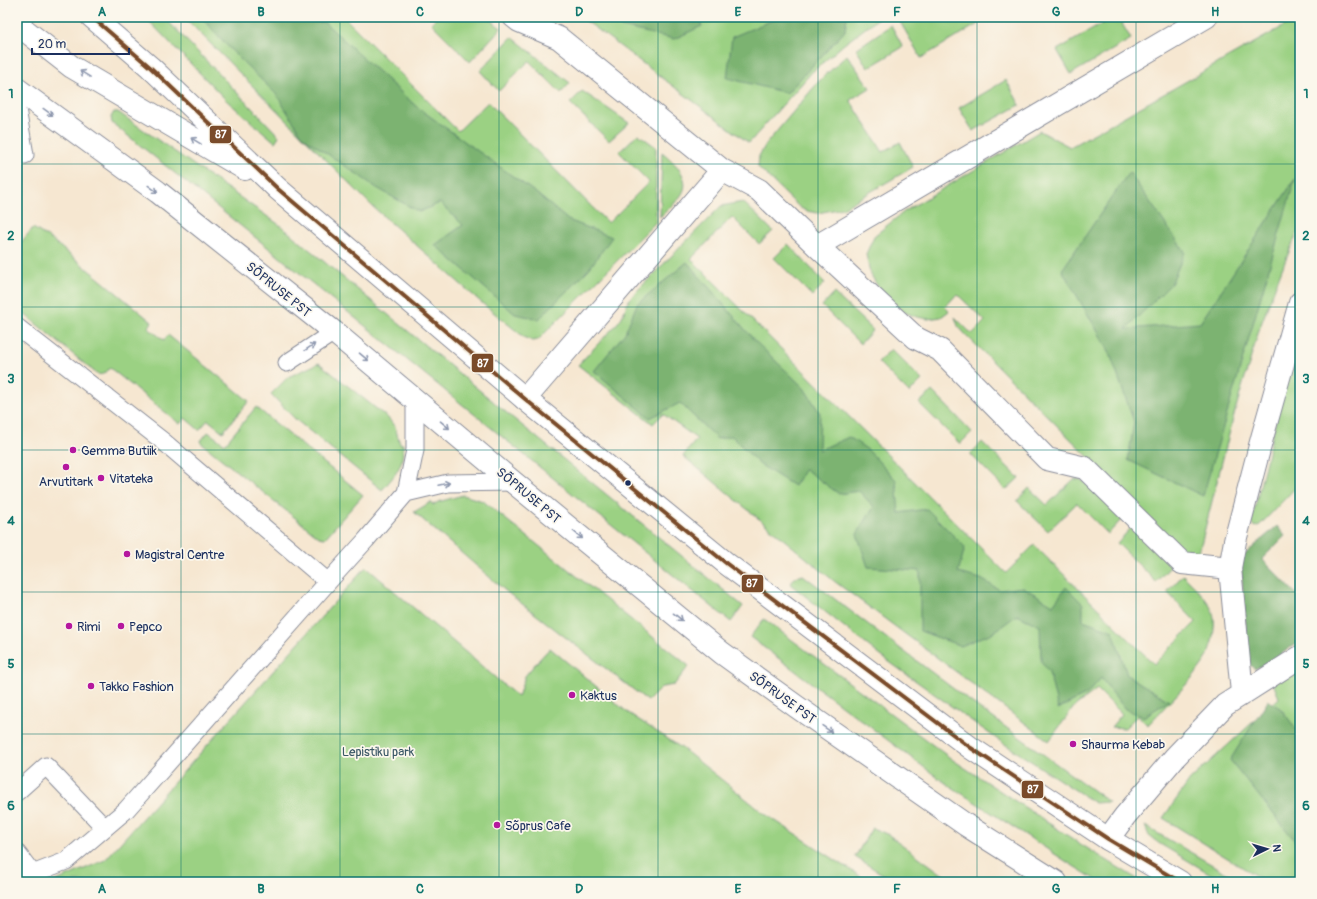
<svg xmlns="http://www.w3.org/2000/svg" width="1317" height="899" viewBox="0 0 1317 899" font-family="Pangolin,sans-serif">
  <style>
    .green { fill: #9bd183; stroke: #5b8070 }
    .forest { fill: #7cb371; stroke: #4c7168 }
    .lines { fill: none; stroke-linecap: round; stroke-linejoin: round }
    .lane-casing { stroke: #888b98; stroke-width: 19 }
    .street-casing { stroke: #888b98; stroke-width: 24 }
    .secondary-casing { stroke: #888b98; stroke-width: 24 }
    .lane { stroke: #fff; stroke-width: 17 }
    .street { stroke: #fff; stroke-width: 22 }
    .secondary { stroke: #fff; stroke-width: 22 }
    .bus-1-casing { stroke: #fbf7ec; stroke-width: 7 }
    .bus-1 { stroke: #7a4b2a; stroke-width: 4 }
    .oneway { stroke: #8d97ae }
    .grid { fill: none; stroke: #0f766e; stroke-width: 1; stroke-opacity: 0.55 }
    .poi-dot { fill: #b5179e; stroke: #fbf7ec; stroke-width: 1.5 }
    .bus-dot { fill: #1b2f5e; stroke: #fbf7ec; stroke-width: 1.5 }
    .labels { text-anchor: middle; stroke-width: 3.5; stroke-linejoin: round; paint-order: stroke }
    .street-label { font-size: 13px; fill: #1b2f5e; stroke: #fbf7ec }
    .poi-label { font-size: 13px; fill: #1b2f5e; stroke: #fbf7ec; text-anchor: start }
    .park-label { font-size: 13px; fill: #3b5867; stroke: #fbf7ec }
    .line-badge { stroke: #fbf7ec; stroke-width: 1.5 }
    .badge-label { font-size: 11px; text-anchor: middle; font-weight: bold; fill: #fff }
    .neatline { fill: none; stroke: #0f766e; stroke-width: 1.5 }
    .grid-label { font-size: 13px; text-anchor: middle; font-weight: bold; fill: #0f766e }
  </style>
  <rect width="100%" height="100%" fill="#fbf7ec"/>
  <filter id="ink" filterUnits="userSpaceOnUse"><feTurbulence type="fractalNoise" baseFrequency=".025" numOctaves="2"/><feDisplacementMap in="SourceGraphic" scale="8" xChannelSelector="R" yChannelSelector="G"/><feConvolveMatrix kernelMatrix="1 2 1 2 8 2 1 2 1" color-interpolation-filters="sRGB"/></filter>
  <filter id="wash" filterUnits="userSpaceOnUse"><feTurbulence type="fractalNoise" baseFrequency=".012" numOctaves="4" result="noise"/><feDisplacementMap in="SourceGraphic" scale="16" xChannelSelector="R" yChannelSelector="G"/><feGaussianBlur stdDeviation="0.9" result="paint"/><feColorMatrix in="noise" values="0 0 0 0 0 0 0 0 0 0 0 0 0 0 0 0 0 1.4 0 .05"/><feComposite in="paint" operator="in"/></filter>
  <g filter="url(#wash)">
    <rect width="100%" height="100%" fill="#f6e7d1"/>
    <path class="green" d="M 145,17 L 164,17 L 279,136 L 275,142 L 227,101 Z
      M 184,17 L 344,17 L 458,131 L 488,102 L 608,223 L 649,182 L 619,152 L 638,134 L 656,147 L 656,222 L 538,340 L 533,341 L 525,338 L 482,303 L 372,206 Z
      M 437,17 L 486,17 L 501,28 L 470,62 L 431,23 Z
      M 581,17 L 880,17 L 843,45 L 812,72 L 749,143 Z
      M 903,17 L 974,17 L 978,24 L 921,58 L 899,20 Z
      M 1114,17 L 1118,17 L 1131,39 L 1071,74 L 1057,50 Z
      M 1300,17 L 1300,226 L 1282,269 L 1260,327 L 1235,411 L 1198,556 L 1184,552 L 966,335 L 958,326 L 955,317 L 972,334 L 985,321 L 957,294 L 945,307 L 949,311 L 941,317 L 928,319 L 917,317 L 901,311 L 881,292 L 870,273 L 866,254 L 874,236 L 905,211 L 1040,131 L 1070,147 Z
      M 891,25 L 903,47 L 868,68 L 856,49 Z
      M 512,37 L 570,83 L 561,93 L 529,61 L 499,91 L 480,71 Z
      M 847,55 L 870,88 L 850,100 L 883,152 L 900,142 L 913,167 L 843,208 L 818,213 L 806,211 L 799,207 L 758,167 L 759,156 L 766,144 L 820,80 Z
      M 1006,80 L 1020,105 L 973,131 L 959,108 Z
      M 582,91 L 629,123 L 609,141 L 570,103 Z
      M 114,112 L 118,112 L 281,226 L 513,418 L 743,606 L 731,622 C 525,456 320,288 112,123 L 111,117 Z
      M 662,152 C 673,161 692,178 682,194 C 677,202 667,210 660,217 Z
      M 743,202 L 773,231 L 759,244 L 732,217 L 691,259 L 1006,573 L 1034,545 L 1154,664 L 1196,622 L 1167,592 L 1183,575 C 1194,587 1208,598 1213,613 C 1217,624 1211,652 1205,661 C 1189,684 1167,704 1148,725 L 1137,716 L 1125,728 L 1111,727 L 1122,714 L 1097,689 L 1074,707 L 1049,741 L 834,581 L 683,456 L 697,439 L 663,414 L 653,424 L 578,365 L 616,325 L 622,317 L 629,299 L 721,206 Z
      M 33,228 L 52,240 L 152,322 L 148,328 L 164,340 L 168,335 L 249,401 L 223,432 L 208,420 L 199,430 L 185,418 L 180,424 L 110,368 C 105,372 104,376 97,374 L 17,308 L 17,247 Z
      M 788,244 L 825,283 L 812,296 L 774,258 Z
      M 834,293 L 873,330 L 860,344 L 822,306 Z
      M 1300,341 L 1300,483 L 1260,525 L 1255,527 L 1251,523 L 1286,379 Z
      M 891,349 L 922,380 L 909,393 L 878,362 Z
      M 319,363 L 388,418 L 395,427 L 400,444 L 403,444 C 404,466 396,474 382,490 L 295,419 L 271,394 L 288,377 Z
      M 932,391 L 972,432 L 960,444 L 919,403 Z
      M 256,407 L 363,495 L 325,538 L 319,537 L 200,442 L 208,432 L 225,444 Z
      M 982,442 L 1019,478 L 1006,490 L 970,454 Z
      M 1074,479 L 1079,479 L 1085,482 L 1123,518 L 1108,534 L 1077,503 L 1048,531 L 1017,501 L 1029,488 L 1047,505 Z
      M 463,495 L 483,501 L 689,666 L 674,685 L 662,687 L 648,701 L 508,593 L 414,512 L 431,502 L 433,505 L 438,502 Z
      M 1132,527 L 1172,565 L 1156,582 L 1117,543 Z
      M 366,567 L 518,697 L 525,676 L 536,663 L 550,648 L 627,712 L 683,749 L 765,814 L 869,882 L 54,882 L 105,860 Z
      M 803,575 L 971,702 L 1109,802 L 1095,803 L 997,739 L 881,656 L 790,584 L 795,577 Z
      M 764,619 L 953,760 L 1082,845 L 1142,882 L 1099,882 L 1067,862 L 941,780 L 750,637 Z
      M 1300,670 L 1300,882 L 1266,882 L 1163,818 L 1190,780 L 1279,698 L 1273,683 Z
      M 1145,826 L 1242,882 L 1224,882 L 1160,844 L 1149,836 Z
      M 872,828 L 889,835 L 953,882 L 895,882 L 855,857 Z"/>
    <path class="forest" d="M 201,17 L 293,17 L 295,21 L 324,22 L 417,107 L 536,193 L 568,220 L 612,237 L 589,269 L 539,319 L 515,314 L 435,245 L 463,225 L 440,203 L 419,212 L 377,188 L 303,137 L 276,94 L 234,53 Z
      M 607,17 L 698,17 L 702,26 L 674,39 L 609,24 Z
      M 780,17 L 847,17 L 845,31 L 787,93 L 727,78 L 732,37 Z
      M 1129,172 L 1185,252 L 1171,284 L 1126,329 L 1200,323 L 1295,179 L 1203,496 L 1128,460 L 1134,422 L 1109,351 L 1062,270 Z
      M 687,262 L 755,341 L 804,388 L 820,413 L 819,450 L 849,437 L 868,450 L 896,480 L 899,513 L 927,509 L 965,547 L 958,573 L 981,579 L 1000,590 L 1023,587 L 1053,605 L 1066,587 L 1083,604 L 1083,620 L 1113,631 L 1127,675 L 1169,701 L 1143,717 L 1125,709 L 1101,678 L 1087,694 L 1058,709 L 1049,672 L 1041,661 L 1040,626 L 1017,615 L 994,632 L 961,646 L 920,631 L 920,571 L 868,567 L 857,534 L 874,507 L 859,491 L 839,494 L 805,469 L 794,486 L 759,464 L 732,436 L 717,439 L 680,403 L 650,418 L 594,371 L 625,333 L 637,304 Z
      M 1277,526 L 1285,536 L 1262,559 L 1300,598 L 1300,641 L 1268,663 L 1255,669 L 1249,664 L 1241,567 L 1243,556 Z
      M 1268,700 L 1281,709 L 1300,734 L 1300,847 L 1230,760 Z"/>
  </g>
  <g filter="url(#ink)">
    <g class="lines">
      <g class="lane-casing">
        <path id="lane" d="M 17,109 L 25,155
          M 17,327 L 164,442 L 328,582
          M 287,363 L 334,332
          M 406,493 L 448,483 L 513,482
          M 17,792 L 46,766 L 105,828
          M 17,853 L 33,874
          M 17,880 L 66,861 L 126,810 L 328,582 L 366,540 L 406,493 L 415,450 L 415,400"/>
      </g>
      <g class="street-casing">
        <path id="street" d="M 514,17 L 519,21 L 559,38 L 722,170 L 525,399
          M 722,170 L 759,190 L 817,246 L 916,338 L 940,350 L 1047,459 L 1085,468 L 1182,563 L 1230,568
          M 817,246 L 1206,17
          M 1242,693 L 1230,568 L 1235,541 L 1262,438 L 1300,303
          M 1108,839 L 1125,816 L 1175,757 L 1225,705 L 1300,657"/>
      </g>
      <g class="secondary-casing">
        <path id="secondary" d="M 92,17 L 150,67 L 278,189 L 525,399 L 727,564 L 971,748 L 1108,839 L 1180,882
          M 17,24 L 72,67 L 245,169
          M 17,89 L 158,192 L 334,332 L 513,482 L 722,653 L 797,707 L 966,825 L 1056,882"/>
      </g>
      <use href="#lane" class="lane"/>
      <use href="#street" class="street"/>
      <use href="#secondary" class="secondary"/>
      <g class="bus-1-casing">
        <path id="bus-1" d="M 92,17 L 150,67 L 278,189 L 525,399 L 727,564 L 971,748 L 1108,839 L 1180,882"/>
      </g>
      <use href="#bus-1" class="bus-1"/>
    </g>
    <defs><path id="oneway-shaft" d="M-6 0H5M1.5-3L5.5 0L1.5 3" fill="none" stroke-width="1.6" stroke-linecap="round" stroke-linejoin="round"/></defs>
    <g class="oneway">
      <use href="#oneway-shaft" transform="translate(85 74) rotate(-149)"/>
      <use href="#oneway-shaft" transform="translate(48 112) rotate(36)"/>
      <use href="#oneway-shaft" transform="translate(196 141) rotate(-149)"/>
      <use href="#oneway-shaft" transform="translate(153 189) rotate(36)"/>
      <use href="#oneway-shaft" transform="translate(310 347) rotate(-34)"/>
      <use href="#oneway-shaft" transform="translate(364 357) rotate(40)"/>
      <use href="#oneway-shaft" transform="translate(445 425) rotate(40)"/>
      <use href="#oneway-shaft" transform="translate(444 484) rotate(-12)"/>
      <use href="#oneway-shaft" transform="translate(578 535) rotate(39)"/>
      <use href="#oneway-shaft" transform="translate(678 617) rotate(39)"/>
      <use href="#oneway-shaft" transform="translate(827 729) rotate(35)"/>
    </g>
  </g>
  <path class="grid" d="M 181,17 L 181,882M 340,17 L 340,882M 499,17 L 499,882M 658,17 L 658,882M 818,17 L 818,882M 977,17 L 977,882M 1136,17 L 1136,882M 17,164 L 1300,164M 17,307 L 1300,307M 17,450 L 1300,450M 17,592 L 1300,592M 17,734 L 1300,734"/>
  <g class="poi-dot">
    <circle cx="73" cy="450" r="4"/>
    <circle cx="66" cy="467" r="4"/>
    <circle cx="101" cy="478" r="4"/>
    <circle cx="127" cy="554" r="4"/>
    <circle cx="69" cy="626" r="4"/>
    <circle cx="121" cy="626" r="4"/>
    <circle cx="91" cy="686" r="4"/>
    <circle cx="572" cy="695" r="4"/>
    <circle cx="1073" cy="744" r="4"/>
    <circle cx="497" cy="825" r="4"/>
  </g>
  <circle class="bus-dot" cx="628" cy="483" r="3.5"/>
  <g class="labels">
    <g class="street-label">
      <text transform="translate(279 289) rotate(39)" y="5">SÕPRUSE PST</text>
      <text transform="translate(529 495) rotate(40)" y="5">SÕPRUSE PST</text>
      <text transform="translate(783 697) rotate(36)" y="5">SÕPRUSE PST</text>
    </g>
    <g class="poi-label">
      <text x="81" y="455">Gemma Butiik</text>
      <text x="109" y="483">Vitateka</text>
      <text x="66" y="486" text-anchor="middle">Arvutitark</text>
      <text x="135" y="559">Magistral Centre</text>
      <text x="77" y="631">Rimi</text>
      <text x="129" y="631">Pepco</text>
      <text x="99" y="691">Takko Fashion</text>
      <text x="580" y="700">Kaktus</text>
      <text x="1081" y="749">Shaurma Kebab</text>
      <text x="505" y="830">Sõprus Cafe</text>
    </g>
    <g class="park-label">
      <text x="378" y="756">Lepistiku park</text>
    </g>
  </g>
  <g class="line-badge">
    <rect x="209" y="125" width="23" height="19" rx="4" fill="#7a4b2a"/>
    <rect x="471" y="353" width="23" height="20" rx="4" fill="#7a4b2a"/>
    <rect x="741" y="574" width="23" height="19" rx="4" fill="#7a4b2a"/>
    <rect x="1021" y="780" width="23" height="19" rx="4" fill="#7a4b2a"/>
  </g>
  <g class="badge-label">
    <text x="221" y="138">87</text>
    <text x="483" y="367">87</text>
    <text x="752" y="587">87</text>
    <text x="1033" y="793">87</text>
  </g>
  <rect width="1317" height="899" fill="none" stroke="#fbf7ec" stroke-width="44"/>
  <g transform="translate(1267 849) rotate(85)" stroke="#fbf7ec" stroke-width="3" paint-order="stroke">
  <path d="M0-3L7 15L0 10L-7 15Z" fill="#1b2f5e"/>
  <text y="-6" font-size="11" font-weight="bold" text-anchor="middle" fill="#1b2f5e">N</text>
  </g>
  <path d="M32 48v6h97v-6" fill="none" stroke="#1b2f5e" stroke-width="2"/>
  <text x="38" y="48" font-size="12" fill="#1b2f5e" stroke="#fbf7ec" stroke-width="3" paint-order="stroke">20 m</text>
  <rect x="22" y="22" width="1273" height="855" class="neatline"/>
  <g class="grid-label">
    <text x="102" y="16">A</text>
    <text x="261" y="16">B</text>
    <text x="420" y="16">C</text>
    <text x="579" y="16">D</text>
    <text x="738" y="16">E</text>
    <text x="897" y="16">F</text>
    <text x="1056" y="16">G</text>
    <text x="1215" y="16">H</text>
    <text x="11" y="98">1</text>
    <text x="1306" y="98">1</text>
    <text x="11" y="240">2</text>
    <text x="1306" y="240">2</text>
    <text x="11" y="383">3</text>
    <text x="1306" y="383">3</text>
    <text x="11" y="525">4</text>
    <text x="1306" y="525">4</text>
    <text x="11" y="668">5</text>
    <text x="1306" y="668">5</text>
    <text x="11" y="810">6</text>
    <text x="1306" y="810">6</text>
    <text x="102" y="893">A</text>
    <text x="261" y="893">B</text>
    <text x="420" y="893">C</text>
    <text x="579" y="893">D</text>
    <text x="738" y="893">E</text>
    <text x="897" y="893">F</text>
    <text x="1056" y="893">G</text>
    <text x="1215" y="893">H</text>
  </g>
</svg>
